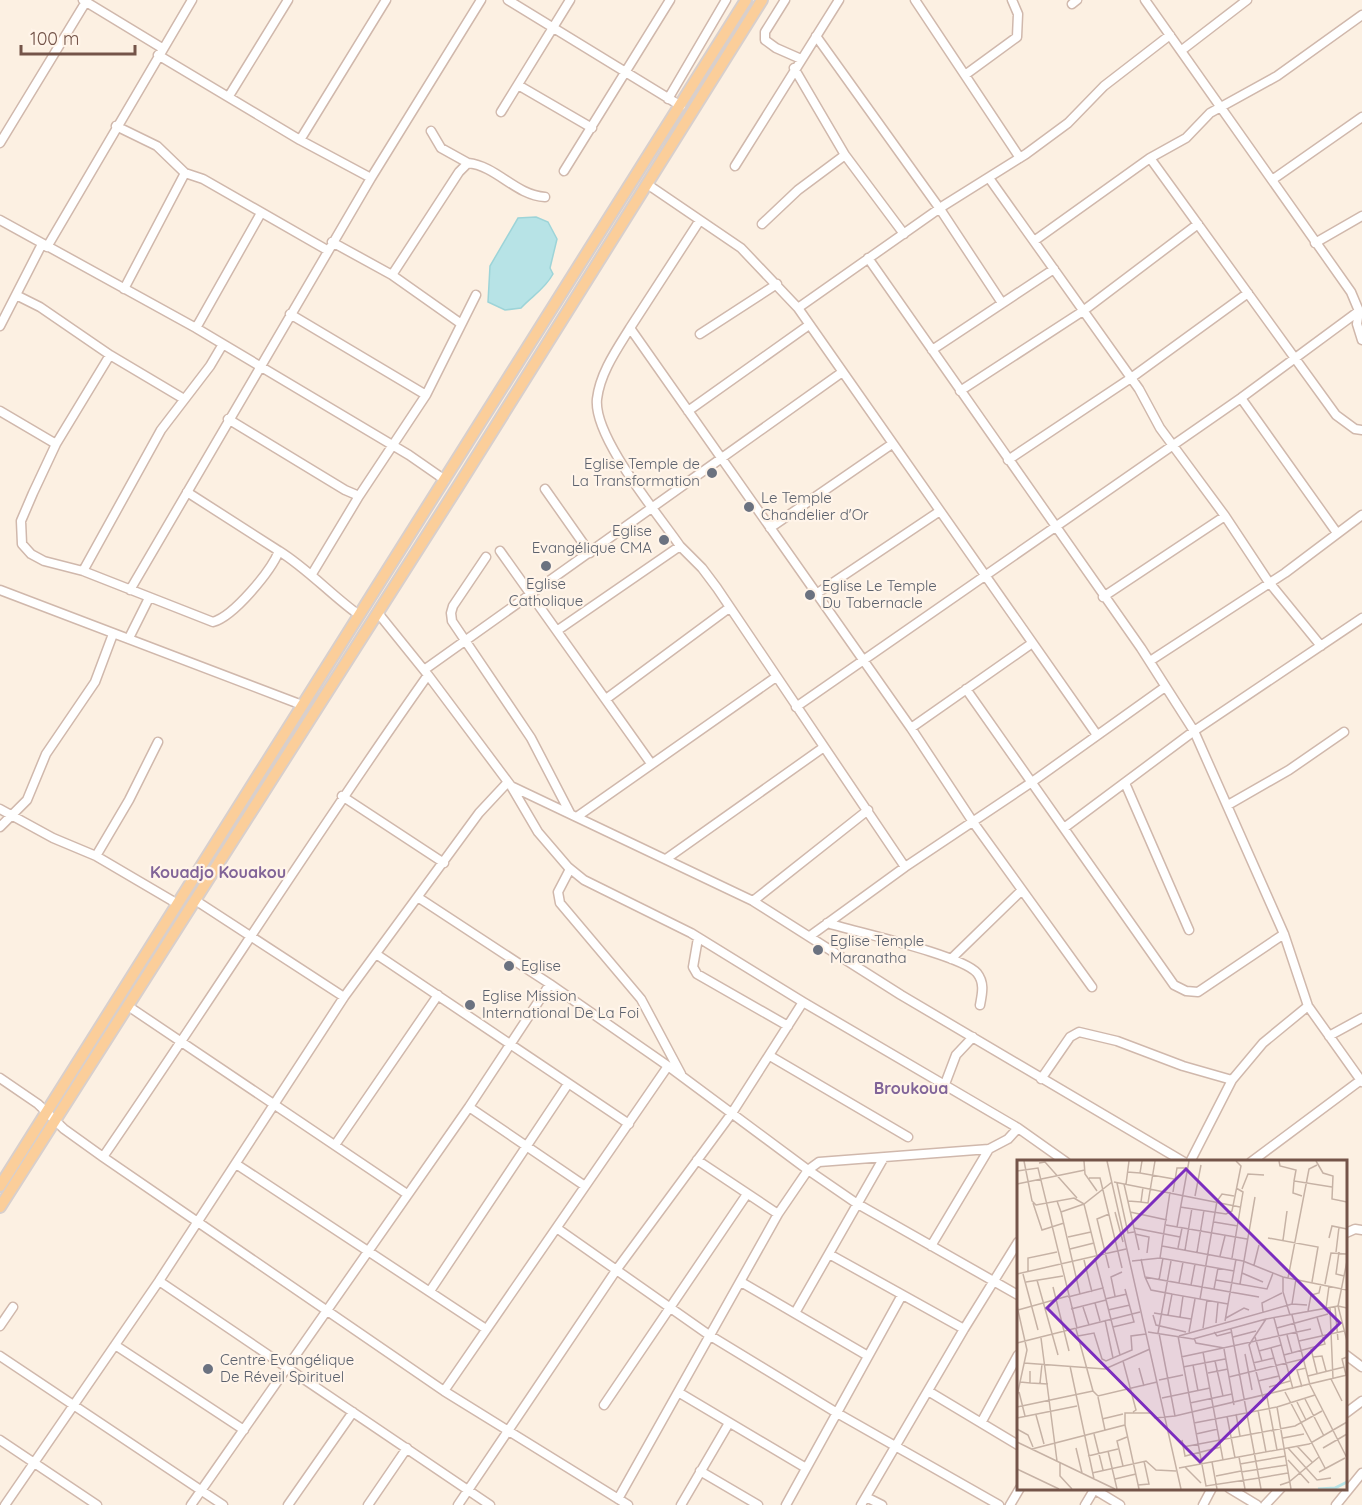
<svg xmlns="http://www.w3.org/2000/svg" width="1362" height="1505" viewBox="0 0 1362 1505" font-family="Quicksand,sans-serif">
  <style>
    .water { fill: #b7e3e6; stroke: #9dd4d8; stroke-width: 1.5 }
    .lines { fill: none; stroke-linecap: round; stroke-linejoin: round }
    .minor-casing { stroke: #d0b8ac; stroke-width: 11 }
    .major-casing { stroke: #d8cfcc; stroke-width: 14 }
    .minor { stroke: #fff; stroke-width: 8 }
    .major { stroke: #fbce9a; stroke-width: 10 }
    .worship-dot { fill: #6b7280; stroke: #fff4e9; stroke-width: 2 }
    .labels { text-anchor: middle; stroke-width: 4.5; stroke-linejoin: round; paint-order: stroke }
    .worship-label { font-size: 15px; fill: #5b616d; stroke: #fff4e9; text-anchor: start }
    .neighbourhood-label { font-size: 16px; font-weight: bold; fill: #816498; stroke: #fff4e9 }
    .inset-river { fill: none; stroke: #b7e3e6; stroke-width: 3 }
    .inset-road { fill: none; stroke: #c6b2a5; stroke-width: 1.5 }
    .view { fill: #7b2cbf; fill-opacity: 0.15; stroke: #7b2cbf; stroke-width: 3 }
    .inset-edge { fill: none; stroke: #745449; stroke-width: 3 }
  </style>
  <rect width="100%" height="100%" fill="#fcf0e2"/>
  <path class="water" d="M 536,217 L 548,222 L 557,239 L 550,268 L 553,274 C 545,289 532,296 521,308 L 505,310 L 488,302 L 490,266 L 518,218 Z"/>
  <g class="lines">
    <g class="minor-casing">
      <path id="minor" d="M 83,0 L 162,48
        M 508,0 L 681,106
        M 785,0 L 765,32 L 765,40 L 776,48 L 801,59
        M 915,0 L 1020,158
        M 1145,0 L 1351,292 L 1359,311 L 1357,324 L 1362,340
        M 1072,4 L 1077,0
        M 816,36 L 940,209 L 1002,303
        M 1182,50 L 1247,0
        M 158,55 L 300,140 L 371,178 L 481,0
        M 965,75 L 1017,37 L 1018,14 L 1012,0
        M 518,85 L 592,128
        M 229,96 L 288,0
        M 668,99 L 726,0
        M 501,112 L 570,0
        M 116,126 L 157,146 L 185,173 L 203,179 L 327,250
        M 431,131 L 441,148 L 468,163
        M 300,140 L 386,0
        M 0,143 L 87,0
        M 845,155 L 904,234
        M 1150,158 L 1336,415 L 1355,429 L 1362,430
        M 735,166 L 839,0
        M 564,171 L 670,0
        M 989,178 L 1139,389 L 1160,428 L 1225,516 L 1268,581 L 1321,646
        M 1272,180 L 1362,117
        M 647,184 L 741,248 L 798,308 L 1097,735
        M 0,220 L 196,328 L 409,455 L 445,480
        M 700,220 L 630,328 L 911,728 L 973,822 L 1092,987
        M 762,224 L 798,190 L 845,155 L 794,68
        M 1034,241 L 1150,158 L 1186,138 L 1210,113 L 1277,76 L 1362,15
        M 332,242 L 392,275 L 460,323
        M 1315,243 L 1362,216
        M 47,247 L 192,0
        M 868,258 L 1141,648 L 1194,731 L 1284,934 L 1308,1006 L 1362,1082
        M 392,275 L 459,172 L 468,163 C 497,166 515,195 545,197
        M 124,289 L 185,173
        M 16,295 L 40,307 L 110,355 L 56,444 L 33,493 L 21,521 L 22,544 L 31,554 L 44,561 L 83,571 L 213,622 C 234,616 271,571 279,551 C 308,569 331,595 359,615
        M 798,308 L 943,206 L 1026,154 L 1068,123 L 1104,86 L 1170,35
        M 290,314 L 426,395
        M 0,326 L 42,244
        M 196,328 L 261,213
        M 630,328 C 617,349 600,373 597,399 C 593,437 658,514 680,546
        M 700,334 L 777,284
        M 932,350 L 1054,269
        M 110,355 L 184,399
        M 960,391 L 1083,311 L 1198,224
        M 1241,398 L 1337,533
        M 0,411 L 56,444
        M 688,411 L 809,325
        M 228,419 L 345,490 L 359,496 L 426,395 L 476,295
        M 1008,460 L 1131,378 L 1248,293
        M 545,489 L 590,553
        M 187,492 L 279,551
        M 770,528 L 892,444
        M 500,551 L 650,762
        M 486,557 L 453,606 L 451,613 L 452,621 L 531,738 L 570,813
        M 83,571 L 161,430 L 210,366 L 223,344
        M 312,574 L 359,496
        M 0,590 L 302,705
        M 130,590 L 371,178
        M 816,594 L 940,511
        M 1103,597 L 1225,516
        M 378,613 L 428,675 L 511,786 L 538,832 L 568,867 L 584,880 L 691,933 L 803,1002 L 1018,1128 L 1066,1162
        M 558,630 L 680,546 L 702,568 L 717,588 L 905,867
        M 129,638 L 149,598
        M 1150,661 L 1285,573 L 1362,515
        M 424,670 L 841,373
        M 966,689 L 1174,985 L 1186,991 L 1198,992 L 1284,934
        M 606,699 L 729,608
        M 796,707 L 1241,398 L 1359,311 L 1362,312
        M 911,728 L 1031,644
        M 1125,783 L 1189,930
        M 511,786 L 753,901 L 901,995 L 1184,1162
        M 342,796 L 444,863
        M 1228,805 L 1289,770 L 1344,732
        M 0,809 L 53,838 L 96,856 L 176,903
        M 578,816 L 776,677
        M 0,827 L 27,800 L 46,754 L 95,682 L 113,634
        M 1064,828 L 1194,731 L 1362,618
        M 96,856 L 129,800 L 158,742
        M 666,859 L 824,747
        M 570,869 L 558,892 L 560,903 L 641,999 L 681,1074
        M 419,898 L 550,984 L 668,1066 L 808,1170 L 856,1203 L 1018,1295
        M 195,900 L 344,997
        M 753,901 L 868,810
        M 827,923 C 856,932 962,955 977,973 C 985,983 982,994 980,1005
        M 810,936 L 905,867 L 1032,782 L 1165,687
        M 698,938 L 693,967 L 697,974 L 788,1026
        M 376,954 L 629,1124
        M 951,959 L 1022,890
        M 128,1006 L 407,1194
        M 1329,1036 L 1362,1018
        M 770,1056 L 908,1137
        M 0,1078 L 38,1104 L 64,1129 L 103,1157 L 444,1391 L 628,1505
        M 1041,1079 L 1070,1037 L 1079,1032 L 1117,1041 L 1183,1066 L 1232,1080
        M 945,1084 L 956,1055 L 973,1037
        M 469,1107 L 585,1186
        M 335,1145 L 438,995
        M 103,1157 C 213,997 316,833 428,675
        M 697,1160 L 778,1214
        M 1190,1162 L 1232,1080 L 1263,1043 L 1308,1006
        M 1251,1162 L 1361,1080
        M 236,1164 L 486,1329
        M 558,1229 L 709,1335 L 837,1413 L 999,1505
        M 1346,1233 L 1355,1229 L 1362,1230
        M 931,1246 L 989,1149
        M 829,1254 L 964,1329
        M 159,1281 L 490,1505
        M 741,1282 L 868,1356
        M 430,1291 L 568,1084
        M 795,1313 L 883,1159
        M 0,1326 L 13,1307
        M 115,1345 L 244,1430
        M 1346,1355 L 1362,1367
        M 0,1356 L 223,1505
        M 444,1391 L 668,1066
        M 928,1391 L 1018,1445
        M 678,1392 L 806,1468
        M 604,1405 L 747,1194
        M 1346,1413 L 1362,1401
        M 981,1423 L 1018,1355
        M 0,1440 L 97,1505
        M 700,1471 L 758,1505
        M 1092,1488 L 1120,1505
        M 1229,1488 L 1257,1505
        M 866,1497 L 882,1505
        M 618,1499 L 778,1214 L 808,1170 L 819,1162 L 989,1149 L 1008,1139 L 1018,1128
        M 5,1505 L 159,1281 L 344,997 L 479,813 L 507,783
        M 191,1505 L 469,1107 L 550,984
        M 288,1505 L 353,1412
        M 368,1505 L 407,1448
        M 458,1505 L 617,1269 L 732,1113 L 803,1002
        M 681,1505 L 729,1423
        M 786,1505 L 902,1295
        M 861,1505 L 964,1329 L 1018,1242
        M 1010,1505 L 1020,1488
        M 1085,1505 L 1094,1490
        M 1203,1505 L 1212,1488
        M 1265,1505 L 1281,1488
        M 1336,1505 L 1362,1473"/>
    </g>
    <g class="major-casing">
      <path id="major" d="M 0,1186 L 746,0
        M 0,1207 L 457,488 L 762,0"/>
    </g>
    <use href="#minor" class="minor"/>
    <use href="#major" class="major"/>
  </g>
  <g class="worship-dot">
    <circle cx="712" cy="473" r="6"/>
    <circle cx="749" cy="507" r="6"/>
    <circle cx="664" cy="540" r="6"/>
    <circle cx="546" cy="566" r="6"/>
    <circle cx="810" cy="595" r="6"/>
    <circle cx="818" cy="950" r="6"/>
    <circle cx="509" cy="966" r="6"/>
    <circle cx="470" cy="1005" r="6"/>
    <circle cx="208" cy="1369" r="6"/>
  </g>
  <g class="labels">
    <g class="worship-label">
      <text x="700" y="469" text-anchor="end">Eglise Temple de<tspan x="700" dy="17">La Transformation</tspan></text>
      <text x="761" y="503">Le Temple<tspan x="761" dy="17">Chandelier d'Or</tspan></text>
      <text x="652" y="536" text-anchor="end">Eglise<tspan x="652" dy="17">Evangélique CMA</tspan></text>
      <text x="546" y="589" text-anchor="middle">Eglise<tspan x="546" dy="17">Catholique</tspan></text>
      <text x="822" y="591">Eglise Le Temple<tspan x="822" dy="17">Du Tabernacle</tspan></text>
      <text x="830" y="946">Eglise Temple<tspan x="830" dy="17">Maranatha</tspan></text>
      <text x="521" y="971">Eglise</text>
      <text x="482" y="1001">Eglise Mission<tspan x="482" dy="17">International De La Foi</tspan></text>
      <text x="220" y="1365">Centre Evangélique<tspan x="220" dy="17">De Réveil Spirituel</tspan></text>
    </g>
    <g class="neighbourhood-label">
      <text x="218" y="878">Kouadjo Kouakou</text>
      <text x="911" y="1094">Broukoua</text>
    </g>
  </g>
  <g transform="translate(1017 1160)">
    <rect width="330" height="330" fill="#fcf0e2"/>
    <path class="inset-river" d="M 301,329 L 318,328 L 330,322"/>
    <path class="inset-road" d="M 7,1 L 15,41 L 19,45 L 57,38 L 67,44 L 95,22M 67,1 L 68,14 L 80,31M 90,1 L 164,329M 262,1 L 263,6 L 279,10 L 277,21 L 315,27M 299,1 L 306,13 L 316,16 L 315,39 L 330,42M 22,3 L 28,2 L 60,38M 0,11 L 21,8 L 60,168M 110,12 L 123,13 L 125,1M 123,13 L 157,19M 72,18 L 83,18 L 105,108M 277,21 L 276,33 L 285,36M 97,22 L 223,47M 100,23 L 111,73 L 117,72M 0,24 L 68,10M 107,24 L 122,90M 109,24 L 112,1M 225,29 L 231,14 L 247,15M 156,32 L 160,8 L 171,8M 178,36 L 184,5M 40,41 L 44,52 L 67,44 L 80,96M 111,41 L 124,42 L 126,27M 123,42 L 131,43 L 138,1M 16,43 L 25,70 L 47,63M 163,47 L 209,54 L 215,51 L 224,6 L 219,1M 44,52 L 63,134M 98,52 L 106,82M 113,52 L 150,60M 92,54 L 80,59 L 92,108M 197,62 L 221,66M 149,65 L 230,79M 160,67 L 172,1M 117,68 L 163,77M 118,74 L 132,77 L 130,93M 51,77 L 74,72M 251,78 L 301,87 L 295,122M 312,78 L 315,66 L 330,69M 266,80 L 270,51M 145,86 L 226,101 L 266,117 L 330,130M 161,88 L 165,68M 53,89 L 77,83M 168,90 L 175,48M 180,92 L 187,50M 319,92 L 322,67M 322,92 L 319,114 L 327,116M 203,96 L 208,76M 143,98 L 153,32M 215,98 L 226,32 L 219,28M 124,99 L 128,117 L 242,137M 67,100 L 75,132M 115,101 L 143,98 L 217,111M 237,105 L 242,85M 11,111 L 11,98 L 40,92M 225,113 L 246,122M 0,114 L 109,89M 6,114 L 21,170M 128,117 L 134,130 L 155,134M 266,117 L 266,132 L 273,155M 271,118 L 292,9 L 300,5M 20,120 L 41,195M 142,120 L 146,98M 199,120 L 250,129 L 256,113M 9,122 L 46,116M 162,123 L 166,102M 223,124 L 238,37M 308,124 L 314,93 L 330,94M 174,125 L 178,104M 36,127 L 52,191M 86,128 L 103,195M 197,129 L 201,108M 98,136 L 94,117 L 105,112M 51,137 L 86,128 L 78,98M 88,139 L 110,134M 183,139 L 200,41 L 205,34 L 217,36M 78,143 L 83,161M 275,144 L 279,119M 0,146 L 10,190 L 0,236M 66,147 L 72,165M 318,147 L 321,180M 309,148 L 312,126M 313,148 L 316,219M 330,148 L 321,146 L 330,181M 54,149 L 89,140M 1,150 L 51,136M 91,150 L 113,145M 291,151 L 294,135 L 302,133 L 304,124M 246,152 L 245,143 L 265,133M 137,153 L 174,159M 136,155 L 139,165 L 169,172M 151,155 L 155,134 L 211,144M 275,155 L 293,225 L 330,298M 163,157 L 166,136M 209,158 L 227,148 L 232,150M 257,158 L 276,229M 88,160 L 96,198M 208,161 L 219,99M 199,163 L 201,142M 96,167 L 117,162 L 108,129M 186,168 L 190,140M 260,168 L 311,154M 59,169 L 76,231 L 81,236 L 140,222M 214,169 L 244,329M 131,172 L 176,179 L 249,159 L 321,146 L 330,101M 172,172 L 178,139M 197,172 L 200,176 L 215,172M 141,173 L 154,101M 142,173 L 158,256M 270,175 L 275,193M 61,176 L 77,173 L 85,199 L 89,201 L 115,190 L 114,176 L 129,174M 161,176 L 189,326 L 242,318M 162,176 L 275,144 L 290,145M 216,177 L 239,171M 238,177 L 245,201M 24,178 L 40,301M 177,178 L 179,183 L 207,188M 282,181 L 327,171M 0,183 L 123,152M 254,188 L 264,223M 207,189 L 217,245M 294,189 L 300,213M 242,191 L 264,185M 186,192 L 206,300M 228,194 L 235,230M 267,195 L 308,184 L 300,157M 164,197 L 294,169M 296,197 L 305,196 L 309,211M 106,201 L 119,250 L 116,252M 198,201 L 206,236M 7,203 L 88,209 L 133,189M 236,203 L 257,198M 176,205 L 181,231M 53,206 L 77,319M 166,207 L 208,199M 122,208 L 127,226M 191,213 L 211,209M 329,215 L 325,199 L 330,197M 291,216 L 327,207M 212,217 L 286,199M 314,219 L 325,241M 142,220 L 166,215M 241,221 L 262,216M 3,222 L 13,223 L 13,211M 13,223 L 31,224M 23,223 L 25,204M 252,227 L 273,221M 285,227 L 280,210 L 289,208M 2,232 L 8,256M 268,232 L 308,308M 81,237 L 88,270M 250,237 L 260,290M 145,238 L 193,228M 246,238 L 232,185 L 249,159M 288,239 L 307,276M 280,242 L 289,260M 173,243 L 215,234M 0,247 L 76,231M 260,247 L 274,329M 241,250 L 249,292M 219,254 L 223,276M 19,255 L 27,284M 210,256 L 218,298M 0,258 L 60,246M 85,259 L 106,254M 177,263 L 260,247 L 298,235M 108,265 L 108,253 L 134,253 L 138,258 L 158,256 L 330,215M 0,269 L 11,275 L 16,287M 77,274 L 86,310M 179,274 L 201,269M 266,278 L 287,274M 165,280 L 168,296 L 204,287M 0,282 L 98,329M 280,286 L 295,302M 166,287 L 278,266 L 305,251M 59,288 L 65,313M 271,288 L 300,320 L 314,318M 306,288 L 330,274M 15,289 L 108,265 L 122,329M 91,291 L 100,329M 71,296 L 101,289M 222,297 L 228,329M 271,300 L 292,323M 195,302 L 200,329M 43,303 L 43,316 L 55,329M 223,304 L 269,296M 106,306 L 100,281 L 110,277M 168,307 L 184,323M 162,308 L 292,284 L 330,262M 0,309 L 42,329M 224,312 L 270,305M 302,312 L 328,298M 75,313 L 129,301 L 139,310 L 159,311M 199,316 L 224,311M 242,318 L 271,313M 98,319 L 119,314M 121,325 L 132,324 L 127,301M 263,325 L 272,322 L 302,297"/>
    <path class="view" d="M 169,9 L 323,163 L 183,302 L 30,148 Z"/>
    <rect width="330" height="330" class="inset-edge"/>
  </g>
  <path d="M21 45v9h114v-9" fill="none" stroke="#745449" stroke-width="3"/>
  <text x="30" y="45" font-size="18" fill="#745449" stroke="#fff4e9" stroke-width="4.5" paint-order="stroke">100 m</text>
</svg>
